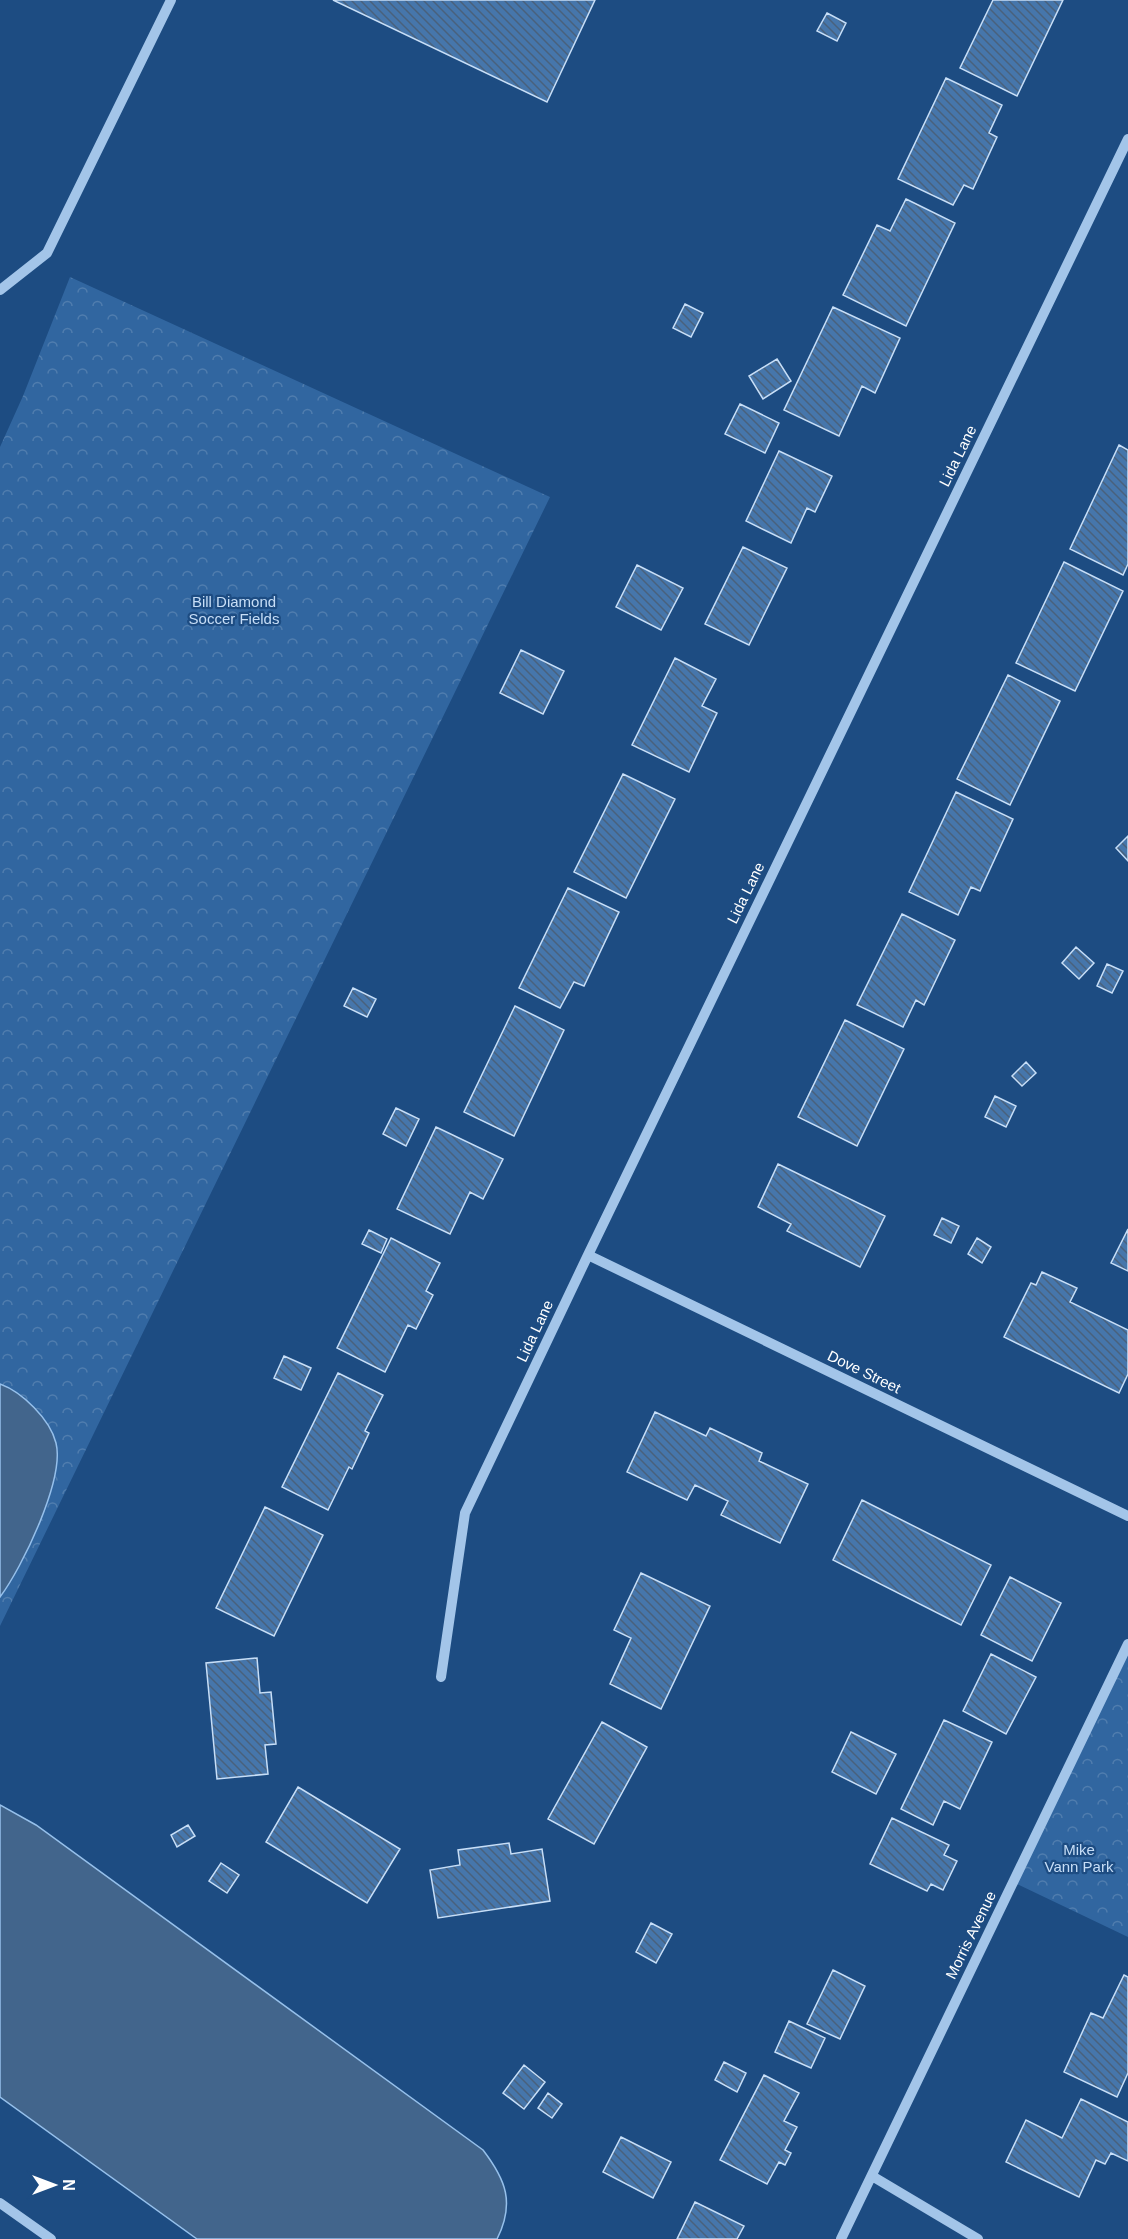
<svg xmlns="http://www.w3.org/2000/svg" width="1128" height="2239" viewBox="0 0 1128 2239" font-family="Arial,sans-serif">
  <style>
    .park { fill: url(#park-crowns) }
    .water { fill: #42658c; stroke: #96c0eb; stroke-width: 1.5 }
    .building { fill: url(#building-back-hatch); stroke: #c7def7; stroke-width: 1.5 }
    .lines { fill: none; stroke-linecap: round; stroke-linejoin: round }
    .minor { stroke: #a3c5e9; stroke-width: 10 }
    .labels { text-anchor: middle; stroke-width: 4.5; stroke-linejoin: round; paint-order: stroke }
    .street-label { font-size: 15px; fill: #fff; stroke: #1d4c82 }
    .park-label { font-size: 15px; fill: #c7def7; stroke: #1d4c82 }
  </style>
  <defs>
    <pattern id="park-crowns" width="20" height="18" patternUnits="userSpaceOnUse" patternTransform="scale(1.5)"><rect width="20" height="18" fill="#3166a0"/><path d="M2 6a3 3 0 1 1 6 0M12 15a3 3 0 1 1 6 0" fill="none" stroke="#507dae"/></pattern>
    <pattern id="building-back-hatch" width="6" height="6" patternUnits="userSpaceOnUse" patternTransform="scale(1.5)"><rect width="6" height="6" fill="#4676ab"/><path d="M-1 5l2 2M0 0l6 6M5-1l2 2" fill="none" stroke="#49617c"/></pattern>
  </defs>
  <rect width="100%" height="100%" fill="#1d4c82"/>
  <path class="park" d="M 70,277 L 550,497 L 0,1626 L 0,447 L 23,396 Z
    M 1128,1644 L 1128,1937 L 1013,1882 Z"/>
  <path class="water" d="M 0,1384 C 22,1392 50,1419 56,1443 C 65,1479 22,1568 0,1597 Z
    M 0,1805 L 36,1825 L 483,2150 C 506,2180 515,2203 497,2239 L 197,2239 L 0,2097 Z"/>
  <path class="building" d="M 333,0 L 595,0 L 547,102 Z
    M 993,0 L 1063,0 L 1017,96 L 960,68 Z
    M 827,13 L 846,23 L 837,41 L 817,31 Z
    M 946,78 L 1002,105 L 989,133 L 997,137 L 973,189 L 964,185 L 953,205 L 898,179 Z
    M 906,199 L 955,223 L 906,326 L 843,295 L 877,225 L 890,231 Z
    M 685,304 L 703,313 L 691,337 L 673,328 Z
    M 833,307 L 900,338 L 875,393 L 862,386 L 839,436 L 784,410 Z
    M 777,359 L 791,381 L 763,399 L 749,376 Z
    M 740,404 L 779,423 L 765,453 L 725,434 Z
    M 1119,445 L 1128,450 L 1128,564 L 1123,575 L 1070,549 Z
    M 779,451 L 832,476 L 815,512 L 807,508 L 791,543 L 746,521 Z
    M 743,547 L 787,568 L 749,645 L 705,624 Z
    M 1064,562 L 1123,591 L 1075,691 L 1016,663 Z
    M 637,565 L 683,588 L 661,630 L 616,607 Z
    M 521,650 L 564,671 L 543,714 L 500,693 Z
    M 675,658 L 716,679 L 702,706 L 717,713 L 689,772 L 632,745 Z
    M 1008,675 L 1060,701 L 1010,805 L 957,779 Z
    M 623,774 L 675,799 L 626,898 L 574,872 Z
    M 956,792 L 1013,819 L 980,891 L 971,887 L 958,915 L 909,892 Z
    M 1128,836 L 1128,861 L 1116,848 Z
    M 568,888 L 619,912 L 584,986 L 574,982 L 560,1008 L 519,988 Z
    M 902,914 L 955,940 L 924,1005 L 916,1000 L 903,1027 L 857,1005 Z
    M 1076,947 L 1094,963 L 1079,979 L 1062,963 Z
    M 1107,964 L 1123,971 L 1112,993 L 1097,986 Z
    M 353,988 L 376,999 L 367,1017 L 344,1006 Z
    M 515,1006 L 564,1030 L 514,1136 L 464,1112 Z
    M 845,1020 L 904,1049 L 857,1146 L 798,1117 Z
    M 1026,1062 L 1036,1073 L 1022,1086 L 1012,1076 Z
    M 995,1096 L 1016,1106 L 1006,1127 L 985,1117 Z
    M 396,1108 L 419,1119 L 406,1146 L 383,1134 Z
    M 436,1127 L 503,1159 L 483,1199 L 470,1192 L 450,1234 L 397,1209 Z
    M 778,1164 L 885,1216 L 860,1267 L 787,1231 L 791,1224 L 758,1207 Z
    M 942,1218 L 959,1226 L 951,1243 L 934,1235 Z
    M 1128,1229 L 1128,1271 L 1111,1263 Z
    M 369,1230 L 387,1239 L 381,1253 L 362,1244 Z
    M 391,1238 L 440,1263 L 426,1291 L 433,1295 L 416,1329 L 408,1325 L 385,1372 L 337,1348 Z
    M 977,1238 L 991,1247 L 982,1263 L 968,1254 Z
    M 1042,1272 L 1077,1288 L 1070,1302 L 1128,1330 L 1128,1374 L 1119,1393 L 1004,1337 L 1031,1283 L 1036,1285 Z
    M 284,1356 L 311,1368 L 301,1390 L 274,1378 Z
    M 338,1373 L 383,1395 L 365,1431 L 369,1433 L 352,1469 L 349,1467 L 328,1510 L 282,1487 Z
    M 655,1412 L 706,1436 L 710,1428 L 762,1453 L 759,1461 L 808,1484 L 780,1543 L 721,1515 L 728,1501 L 695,1485 L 687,1500 L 627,1472 Z
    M 862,1500 L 991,1565 L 961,1625 L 833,1560 Z
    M 265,1507 L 323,1535 L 274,1636 L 216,1608 Z
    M 641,1573 L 710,1606 L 661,1709 L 610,1684 L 631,1638 L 614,1630 Z
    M 1010,1577 L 1061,1603 L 1032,1661 L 981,1635 Z
    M 991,1654 L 1036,1677 L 1006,1734 L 963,1711 Z
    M 257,1658 L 260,1693 L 271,1692 L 276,1744 L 265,1745 L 268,1774 L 217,1779 L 206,1663 Z
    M 944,1720 L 992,1742 L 960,1809 L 944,1801 L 933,1825 L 901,1809 Z
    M 602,1722 L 647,1747 L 594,1844 L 548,1819 Z
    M 851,1732 L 896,1754 L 876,1794 L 832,1772 Z
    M 298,1787 L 400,1849 L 367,1903 L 266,1842 Z
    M 892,1818 L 949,1845 L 944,1855 L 957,1861 L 943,1890 L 931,1884 L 927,1891 L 870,1864 Z
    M 188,1825 L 195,1836 L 177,1847 L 171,1835 Z
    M 509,1843 L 511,1854 L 542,1849 L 550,1901 L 438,1918 L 430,1870 L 460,1865 L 458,1850 Z
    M 221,1863 L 239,1875 L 227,1893 L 209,1881 Z
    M 651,1923 L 672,1934 L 656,1963 L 636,1952 Z
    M 833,1970 L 865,1986 L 840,2039 L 807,2024 Z
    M 1124,1975 L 1128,1977 L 1128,2073 L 1117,2097 L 1064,2072 L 1091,2013 L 1103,2018 Z
    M 789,2021 L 825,2038 L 811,2068 L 775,2052 Z
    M 724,2062 L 746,2073 L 737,2092 L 715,2080 Z
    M 524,2065 L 545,2082 L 524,2109 L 503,2093 Z
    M 764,2075 L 799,2093 L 784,2121 L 797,2127 L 785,2150 L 791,2153 L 785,2165 L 779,2162 L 767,2184 L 720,2160 Z
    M 548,2093 L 562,2104 L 552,2118 L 538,2108 Z
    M 1081,2099 L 1128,2122 L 1128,2161 L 1111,2153 L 1105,2164 L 1096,2160 L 1079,2197 L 1006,2162 L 1026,2120 L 1062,2138 Z
    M 621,2137 L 671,2162 L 653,2198 L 603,2172 Z
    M 695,2202 L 744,2226 L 737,2239 L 677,2239 Z"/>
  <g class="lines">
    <path class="minor" d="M 0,290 L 47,253 L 171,0
      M 588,1255 L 1128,1516
      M 441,1677 L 465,1513 L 588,1255 L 1128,139
      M 872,2176 L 978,2239
      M 0,2203 L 51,2239
      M 841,2239 L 1128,1644"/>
  </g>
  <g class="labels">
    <g class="street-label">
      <text transform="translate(958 456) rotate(-64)" y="5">Lida Lane</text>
      <text transform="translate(746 893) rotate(-64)" y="5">Lida Lane</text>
      <text transform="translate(535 1331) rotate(-65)" y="5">Lida Lane</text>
      <text transform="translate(864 1372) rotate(26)" y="5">Dove Street</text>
      <text transform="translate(971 1935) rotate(-64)" y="5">Morris Avenue</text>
    </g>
    <g class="park-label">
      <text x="234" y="607">Bill Diamond<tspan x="234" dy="17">Soccer Fields</tspan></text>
      <text x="1079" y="1855">Mike<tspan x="1079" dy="17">Vann Park</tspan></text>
    </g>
  </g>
  <g transform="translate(54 2185) rotate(90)" stroke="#1d4c82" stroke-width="4.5" paint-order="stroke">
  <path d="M0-4.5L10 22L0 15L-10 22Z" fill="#ffffff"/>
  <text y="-9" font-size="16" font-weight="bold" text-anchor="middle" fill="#ffffff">N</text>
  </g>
</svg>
